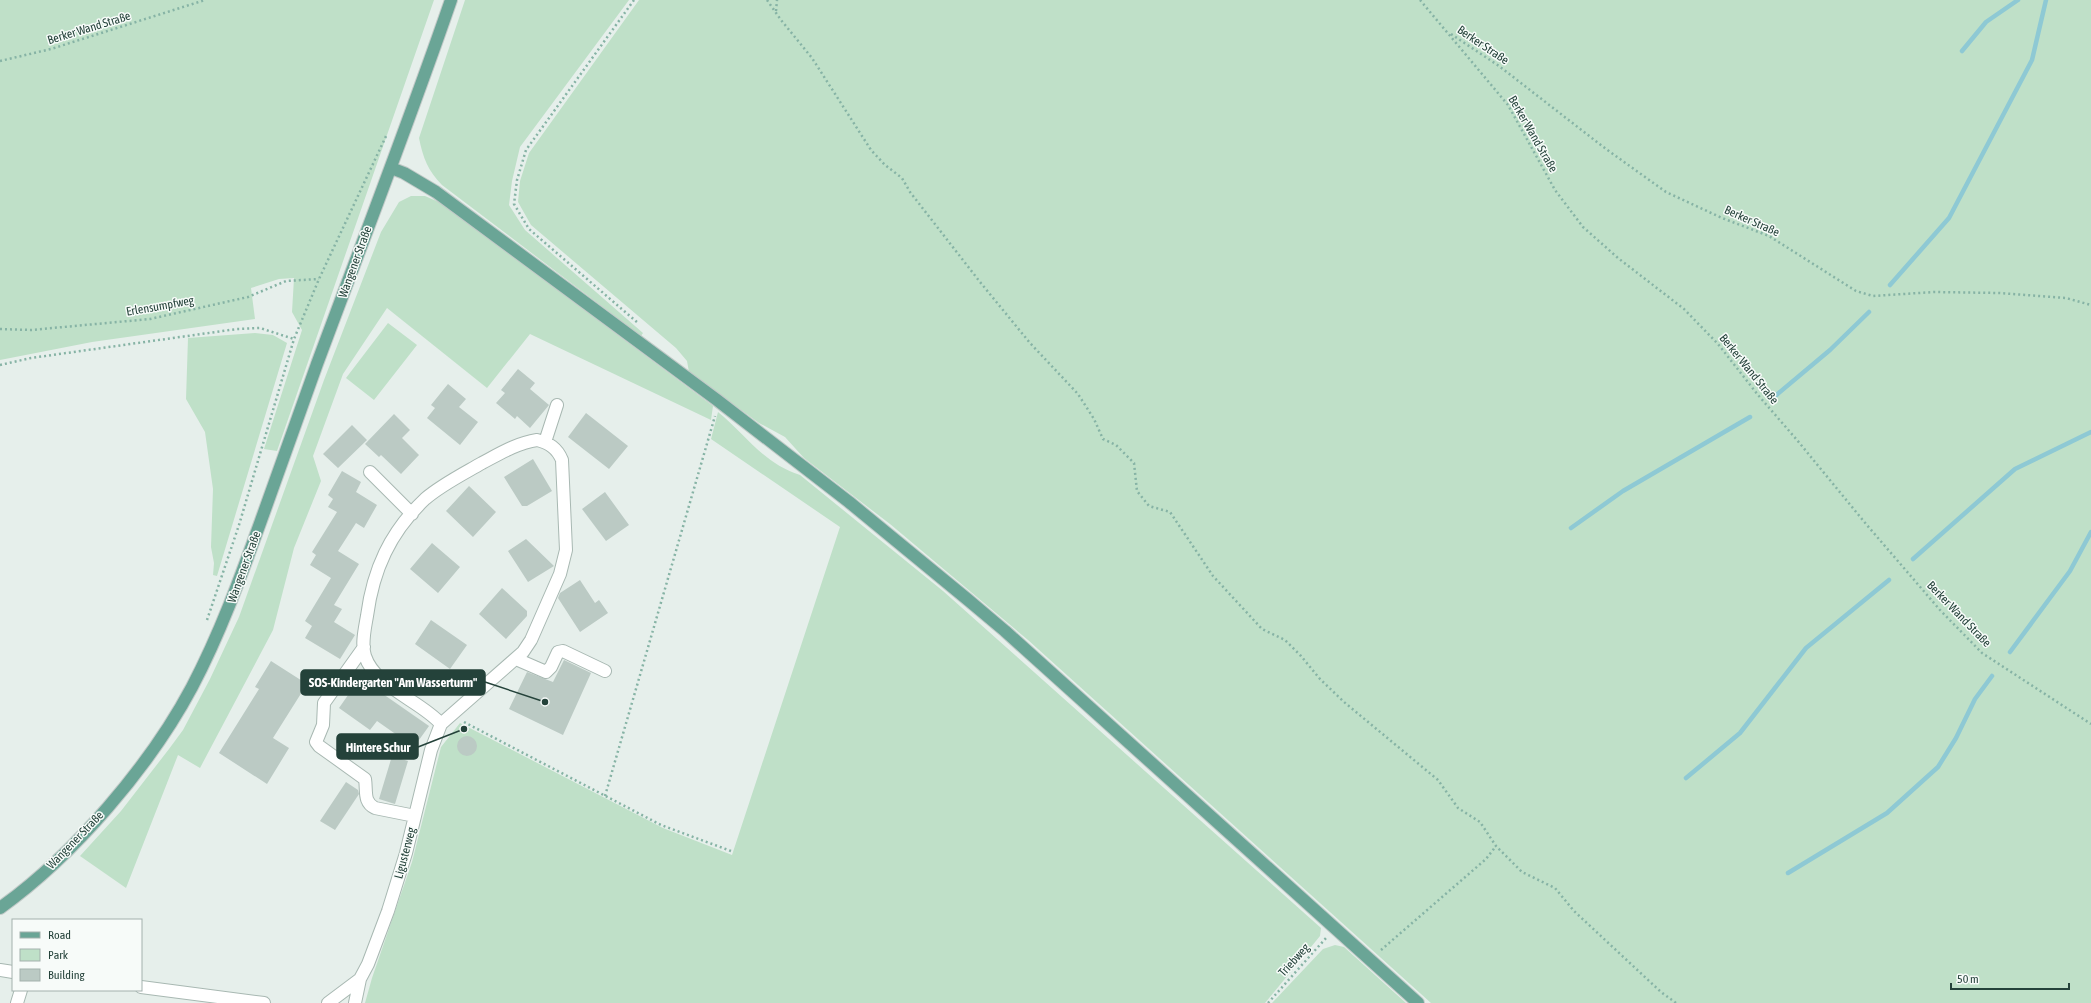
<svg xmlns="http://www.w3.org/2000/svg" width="2091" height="1003" viewBox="0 0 2091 1003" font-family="'Asap Condensed',sans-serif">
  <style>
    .green { fill: #bfe0c8 }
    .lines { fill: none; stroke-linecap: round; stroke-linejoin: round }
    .stream { stroke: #8ec9d4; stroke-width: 4.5 }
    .building { fill: #bbcac4 }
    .minor-casing { stroke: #a8b8b2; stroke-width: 14 }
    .major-casing { stroke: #c2cac8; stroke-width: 14 }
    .path { stroke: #86b3a5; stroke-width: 2.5; stroke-dasharray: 2 3; stroke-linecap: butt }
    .minor { stroke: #fff; stroke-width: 12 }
    .major { stroke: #6aa596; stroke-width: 12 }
    .labels { text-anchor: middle; stroke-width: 3; stroke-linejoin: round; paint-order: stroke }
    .street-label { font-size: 12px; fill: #24423a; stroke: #f7fbf9 }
    .leader { fill: none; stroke: #24423a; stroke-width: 1.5 }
    .callout-dot { fill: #24423a; stroke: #f7fbf9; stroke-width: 1.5 }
    .callout { fill: #24423a; stroke: #24423a; stroke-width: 1.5 }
    .callout-label { font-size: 13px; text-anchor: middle; font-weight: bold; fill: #fff }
  </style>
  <rect width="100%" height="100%" fill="#e6efeb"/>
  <path class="green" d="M 0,0 L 434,0 L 277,451 L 264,449 L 302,330 L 292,312 L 294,278 L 279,279 L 251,288 L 255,319 L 92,342 L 0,360 Z
    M 465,0 L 629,0 L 520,147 L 512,181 L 509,205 L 525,230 L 643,333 L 641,336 L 442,185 C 428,171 423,158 419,138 Z
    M 639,0 L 2091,0 L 2091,1003 L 1431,1003 L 1028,640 L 890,524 L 804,458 L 785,437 L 759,423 L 689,372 L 687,361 L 676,348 L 531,225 L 518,202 L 520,181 L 529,153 Z
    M 411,196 L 425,196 L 441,203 L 713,406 L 711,420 L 530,334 L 487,388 L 387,308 L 343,374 L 313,456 L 321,481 L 294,548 L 273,630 L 200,768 L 178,755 L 126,888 L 80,856 L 121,811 L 169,749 L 183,730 L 210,679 L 239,617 L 324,380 L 381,232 L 399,202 Z
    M 388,323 L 417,345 L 374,400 L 346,378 Z
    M 255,333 L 273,335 L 287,343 L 217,576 L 213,575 L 214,563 L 211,547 L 213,489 L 205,432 L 186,399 L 188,338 Z
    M 718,412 C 746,435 763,463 800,475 L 943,591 L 1321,928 L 1320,936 L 1265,1003 L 365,1003 L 372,978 L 412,862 L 441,747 L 460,723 L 663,828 L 732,855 L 840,527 L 711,439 Z
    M 1335,945 L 1344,947 L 1406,1003 L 1272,1003 L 1323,949 Z"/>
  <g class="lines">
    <path class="stream" d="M 1962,51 L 1986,22 L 2018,0
      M 1890,285 L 1949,218 L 2032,60 L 2046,0
      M 1774,397 L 1830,350 L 1869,312
      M 1571,528 L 1623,491 L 1750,417
      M 1913,559 L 2015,469 L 2091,432
      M 2010,652 L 2070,571 L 2091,532
      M 1686,778 L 1740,733 L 1806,648 L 1889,580
      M 1788,873 L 1887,813 L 1938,767 L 1956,738 L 1975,699 L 1992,676"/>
  </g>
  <path class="building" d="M 518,369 L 535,383 L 530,389 L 549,405 L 530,428 L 517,416 L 515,419 L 496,403 L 505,393 L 501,390 Z
    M 448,384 L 466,399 L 459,407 L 478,422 L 460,445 L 427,418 L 435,408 L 431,405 Z
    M 586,413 L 628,446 L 609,469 L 568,437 Z
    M 394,414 L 410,430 L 402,438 L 419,455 L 401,474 L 381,455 L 379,457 L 365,444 Z
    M 352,425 L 367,440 L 338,468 L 323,454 Z
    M 533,459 L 552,491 L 527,506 L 522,506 L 504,477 Z
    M 342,471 L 361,482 L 356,492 L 377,505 L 364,528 L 356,523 L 338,551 L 359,564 L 334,605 L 342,609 L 334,622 L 355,635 L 340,659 L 305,638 L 312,626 L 305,621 L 331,578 L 310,565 L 316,555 L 312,552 L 337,512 L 328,507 L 333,499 L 328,495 Z
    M 469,486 L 496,512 L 473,537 L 446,511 Z
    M 605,492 L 629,525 L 606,541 L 582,509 Z
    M 526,539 L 554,566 L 528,582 L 508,551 Z
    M 432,543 L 460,567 L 438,593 L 410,569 Z
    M 580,580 L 595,603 L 599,600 L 608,613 L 580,632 L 558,598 L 560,593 Z
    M 502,588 L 527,611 L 527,616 L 506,639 L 479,614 Z
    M 431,620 L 467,645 L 450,669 L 415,644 Z
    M 564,660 L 591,673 L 563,735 L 509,709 L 527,672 L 553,682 Z
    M 271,661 L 307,684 L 273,738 L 289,748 L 267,784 L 219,753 L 259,689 L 255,687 Z
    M 360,678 L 429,726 L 414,747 L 377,721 L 370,730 L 339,708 Z
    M457 746a10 10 0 1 1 20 0a10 10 0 1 1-20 0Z
    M 392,756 L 408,761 L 395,804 L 379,799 Z
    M 346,782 L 358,790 L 359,794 L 335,830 L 320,821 Z"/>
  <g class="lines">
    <g class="minor-casing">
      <path id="minor" d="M 537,440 C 549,443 557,448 562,460 L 566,550 L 560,574 L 531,640 L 523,652 L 441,724 C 421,701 375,687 365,656 C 361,644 365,628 367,616 C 373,570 390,532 425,499 C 441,485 463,474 482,463 C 499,454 517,443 537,440 Z
        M 545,442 L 557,405
        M 370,472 L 412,514
        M 364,647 L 324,703 L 323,725 L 316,742 L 319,746 L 365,779 C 367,791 363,802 375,808 L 415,816
        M 516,659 L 546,672 L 551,667 L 558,652 L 563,651 L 605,671
        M 0,970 L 13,972
        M 141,987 L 264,1003
        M 17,1003 L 21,990
        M 328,1003 L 360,979
        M 355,1003 L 360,979 L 368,964 L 388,911 L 406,853 L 431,750 L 441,724"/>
    </g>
    <g class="major-casing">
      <path id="major" d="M 391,168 L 404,173 L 436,192 L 717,400 L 849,502 L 967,599 L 1005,631 L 1418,1003
        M 0,908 C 73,856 150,766 192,687 C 221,632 242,573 263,515 C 281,464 299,414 317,364 C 362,243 409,122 451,0"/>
    </g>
    <path class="path" d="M 634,0 L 526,150 L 517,180 L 514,204 L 529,229 L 638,323
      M 767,0 L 781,20 L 812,58 L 871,150 L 885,165 L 902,178 L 910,192 L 980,282 L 1030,343 L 1078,394 L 1094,419 L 1103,439 L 1116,445 L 1134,463 L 1137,491 L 1149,506 L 1170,512 L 1213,576 L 1262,629 L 1285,640 L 1301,656 L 1320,679 L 1344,702 L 1438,780 L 1458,808 L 1480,822 L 1496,846 L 1522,872 L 1555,888 L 1574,911 L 1661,992 L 1676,1003
      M 1420,0 L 1508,105 L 1555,190 L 1583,227 L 1618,258 L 1684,309 L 1718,344 L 1758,395 L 1797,440 L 1866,524 L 1940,610 L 1982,653 L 2091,724
      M 776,11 L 777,0
      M 1451,34 L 1499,66 L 1606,149 L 1666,192 L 1722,218 L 1769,236 L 1856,291 L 1873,296 L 1934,292 L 1999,293 L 2066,298 L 2091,305
      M 0,61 L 51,49 L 205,0
      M 0,329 L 31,330 L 150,319 L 248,297 L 286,281 L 319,279
      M 0,365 L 31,358 L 237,329 L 260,328 L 294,339
      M 207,620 L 239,525 L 294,339 L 319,279 L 387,134
      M 464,722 L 661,825 L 731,851
      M 605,796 L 715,416
      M 1381,950 L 1486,859 L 1496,846
      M 1268,1003 L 1326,938"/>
    <use href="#minor" class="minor"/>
    <use href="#major" class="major"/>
  </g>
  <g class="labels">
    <g class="street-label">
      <text transform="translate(89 28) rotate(-17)" y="4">Berker Wand Straße</text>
      <text transform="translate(1483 45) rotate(34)" y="4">Berker Straße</text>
      <text transform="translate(1533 134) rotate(60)" y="4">Berker Wand Straße</text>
      <text transform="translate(1752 221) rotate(24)" y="4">Berker Straße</text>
      <text transform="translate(355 262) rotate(-70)" y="4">Wangener Straße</text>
      <text transform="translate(160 306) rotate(-10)" y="4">Erlensumpfweg</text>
      <text transform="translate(1749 369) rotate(51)" y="4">Berker Wand Straße</text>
      <text transform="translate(244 567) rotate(-70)" y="4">Wangener Straße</text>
      <text transform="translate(1959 614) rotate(46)" y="4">Berker Wand Straße</text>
      <text transform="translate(75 840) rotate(-46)" y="4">Wangener Straße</text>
      <text transform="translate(405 853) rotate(-75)" y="4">Ligusterweg</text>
      <text transform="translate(1294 960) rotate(-48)" y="4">Triebweg</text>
    </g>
  </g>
  <path class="leader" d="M545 702L485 682M464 729L418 747"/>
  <g class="callout-dot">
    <circle cx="545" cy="702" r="4"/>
    <circle cx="464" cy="729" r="4"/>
  </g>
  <g class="callout">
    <rect x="301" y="670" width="184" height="25" rx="4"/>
    <rect x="337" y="734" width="81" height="25" rx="4"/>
  </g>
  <g class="callout-label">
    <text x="393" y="687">SOS-Kindergarten "Am Wasserturm"</text>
    <text x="378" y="752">Hintere Schur</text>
  </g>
  <rect x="12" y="919" width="130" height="72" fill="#f7fbf9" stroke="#a3b1ad"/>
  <rect x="20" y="932" width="20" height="6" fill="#6aa596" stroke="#a3b1ad"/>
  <text x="48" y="939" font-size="12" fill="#24423a">Road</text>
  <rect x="20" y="949" width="20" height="12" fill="#bfe0c8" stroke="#a3b1ad"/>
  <text x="48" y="959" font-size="12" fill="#24423a">Park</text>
  <rect x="20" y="969" width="20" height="12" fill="#bbcac4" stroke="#a3b1ad"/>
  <text x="48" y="979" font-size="12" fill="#24423a">Building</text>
  <path d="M1951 983v6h118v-6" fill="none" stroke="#24423a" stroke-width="2"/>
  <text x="1957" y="983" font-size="12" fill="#24423a" stroke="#f7fbf9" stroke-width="3" paint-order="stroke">50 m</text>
</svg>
